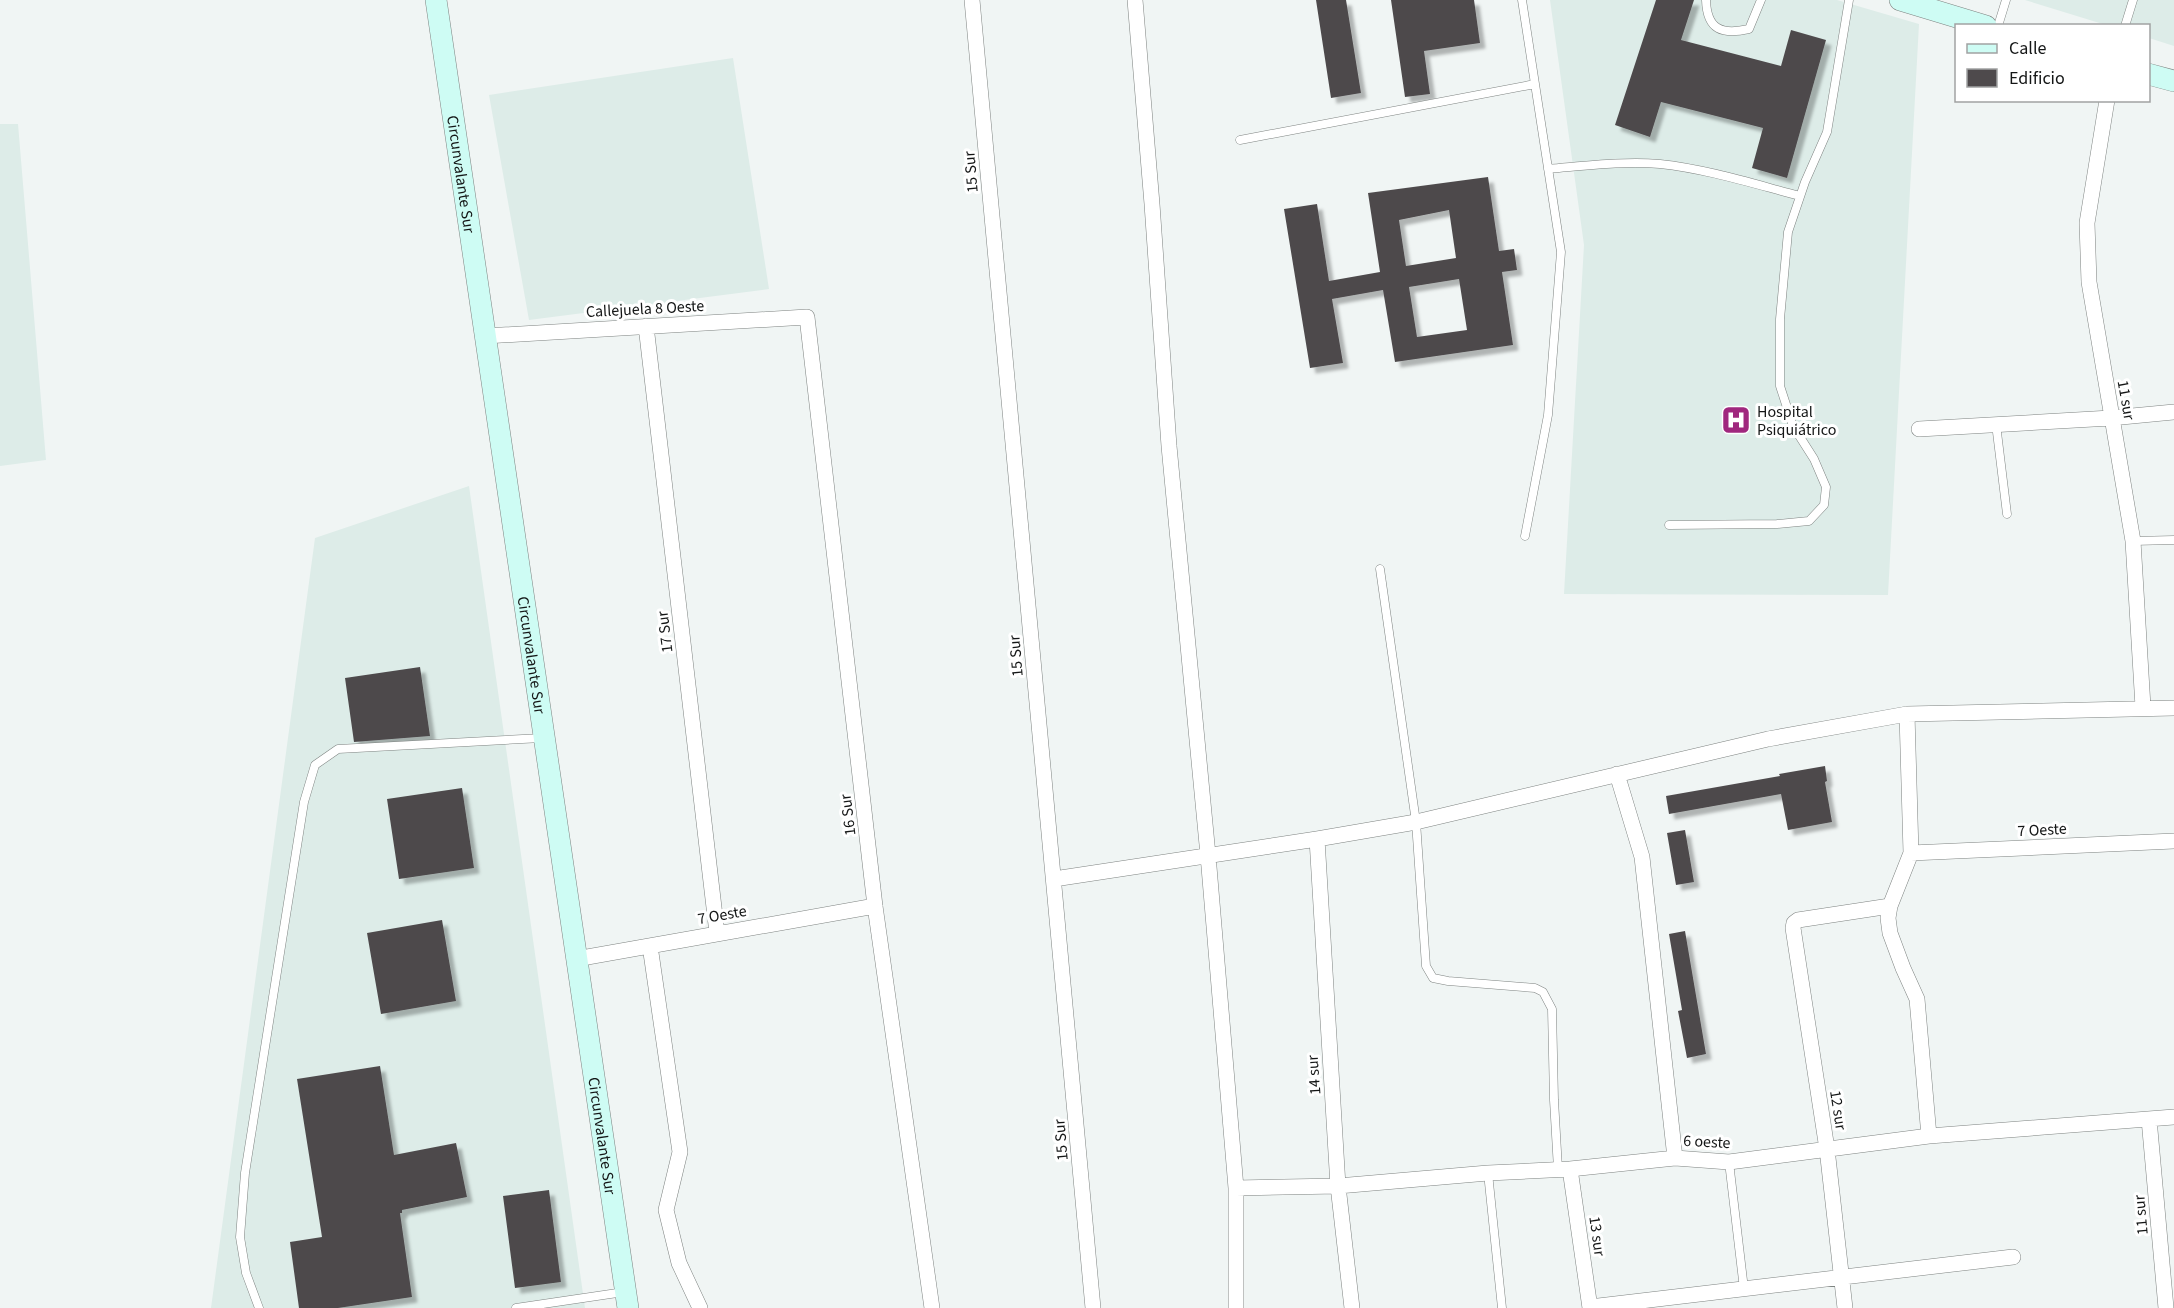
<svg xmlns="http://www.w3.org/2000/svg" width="2174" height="1308" viewBox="0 0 2174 1308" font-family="'Source Sans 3',sans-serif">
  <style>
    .built { fill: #ddece8 }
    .building { fill: #4e4a4c; fill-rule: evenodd; filter: url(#shadow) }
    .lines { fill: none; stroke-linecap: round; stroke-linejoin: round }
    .lane-casing { stroke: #7e8381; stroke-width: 9 }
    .street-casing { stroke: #7e8381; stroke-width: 16 }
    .secondary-casing { stroke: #7e8381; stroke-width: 22 }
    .lane { stroke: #fff; stroke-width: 8 }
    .street { stroke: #fff; stroke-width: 15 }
    .secondary { stroke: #cefcf4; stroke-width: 21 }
    .labels { text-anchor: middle; stroke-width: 6; stroke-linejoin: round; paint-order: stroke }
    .street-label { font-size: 16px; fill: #141616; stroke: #fff }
    .poi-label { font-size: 16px; fill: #141616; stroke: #fff; text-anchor: start }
  </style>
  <defs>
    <filter id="shadow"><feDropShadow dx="5.5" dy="5.5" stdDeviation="1.5" flood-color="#0004"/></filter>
  </defs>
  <rect width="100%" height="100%" fill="#f0f5f4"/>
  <path class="built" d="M 1550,0 L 1837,0 L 1919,24 L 1888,595 L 1564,594 L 1584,245 Z
    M 2025,0 L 2174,0 L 2174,46 L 2149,38 L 2148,26 L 2106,25 Z
    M 733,58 L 769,289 L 529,320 L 489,95 Z
    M 0,124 L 18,124 L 46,460 L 0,466 Z
    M 469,486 L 585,1308 L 211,1308 L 315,538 Z"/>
  <path class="building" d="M 1316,0 L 1346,0 L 1361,93 L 1331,98 Z
    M 1391,0 L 1474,0 L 1480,43 L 1424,51 L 1430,94 L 1405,97 Z
    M 1656,0 L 1694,0 L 1681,40 L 1781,66 L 1791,30 L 1826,40 L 1787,178 L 1752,168 L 1763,128 L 1661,102 L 1650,137 L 1615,125 Z
    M 1488,177 L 1499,251 L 1514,249 L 1517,270 L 1502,272 L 1513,345 L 1395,362 L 1383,290 L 1332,299 L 1343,363 L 1310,368 L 1284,209 L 1317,204 L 1329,281 L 1380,272 L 1368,193 ZM 1449,210 L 1456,258 L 1406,266 L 1399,220 ZM 1459,279 L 1467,330 L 1417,337 L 1409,287 Z
    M 420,667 L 430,736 L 354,742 L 345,678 Z
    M 1825,766 L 1827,781 L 1825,782 L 1832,822 L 1788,830 L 1781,794 L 1669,814 L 1666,796 L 1780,776 L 1779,774 Z
    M 462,788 L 474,868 L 399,879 L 387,799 Z
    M 1685,830 L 1694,882 L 1676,885 L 1667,833 Z
    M 442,920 L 456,1001 L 381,1014 L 367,933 Z
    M 1685,931 L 1706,1054 L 1687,1058 L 1678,1011 L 1682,1010 L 1669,934 Z
    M 380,1066 L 394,1155 L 456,1143 L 467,1197 L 402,1210 L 402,1213 L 400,1213 L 412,1297 L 338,1308 L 299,1308 L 290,1242 L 322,1237 L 297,1079 Z
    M 549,1190 L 561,1282 L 515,1288 L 503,1196 Z"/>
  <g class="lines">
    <g class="lane-casing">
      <path id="lane" d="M 1522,0 L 1561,252 L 1548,415 L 1525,536
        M 1706,0 C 1707,30 1722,35 1749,29 L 1761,0
        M 1998,26 L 2006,0
        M 2125,26 L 2133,0
        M 1240,140 L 1535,84
        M 1548,169 C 1585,166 1623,161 1660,164 C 1707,169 1754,184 1800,196
        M 1996,424 L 2007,514
        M 1669,525 L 1777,524 L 1809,521 L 1824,505 L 1826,487 L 1814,459 L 1793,426 L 1780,386 L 1780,319 L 1788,232 L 1805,182 L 1827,132 L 1849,0
        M 2133,541 L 2174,540
        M 1380,569 L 1416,822 L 1426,966 L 1433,978 L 1448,981 L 1535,988 L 1543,992 L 1552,1009 L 1554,1100 L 1558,1169
        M 1729,1162 L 1744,1289
        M 1488,1173 L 1502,1308
        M 259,1308 L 246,1273 L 240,1237 L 245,1173 L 304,802 L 315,765 L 338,749 L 542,738
        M 516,1308 L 624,1292"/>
    </g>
    <g class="street-casing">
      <path id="street" d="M 972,0 L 1093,1308
        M 1135,0 L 1152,204 L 1169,446 L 1208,855 L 1236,1188 L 1236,1308
        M 2107,100 L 2087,223 L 2089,282 L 2133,541 L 2143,707
        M 646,326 L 717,933
        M 485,336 L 807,317 L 875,906 L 932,1308
        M 1919,429 L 2111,418 L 2174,412
        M 1907,714 L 1911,853 L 1890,906 L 1888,918 L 1890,933 L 1903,968 L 1917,999 L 1929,1136
        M 1617,774 L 1642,857 L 1675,1158
        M 1317,839 L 1338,1186 L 1352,1308
        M 1911,853 L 2174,841
        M 1054,879 L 1317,839 L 1416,822 L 1768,739 L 1907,714 L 2174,708
        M 650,946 L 680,1152 L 666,1210 L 679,1263 L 700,1308
        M 576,959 L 875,906
        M 2149,1119 L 2166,1308
        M 1570,1169 L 1590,1308
        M 1236,1188 L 1338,1186 L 1488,1173 L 1570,1169 L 1675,1158 L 1729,1162 L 1929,1136 L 2174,1117
        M 1590,1307 L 2013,1257
        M 1845,1308 L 1827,1149 L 1793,928 L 1794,923 L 1798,920 L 1890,906"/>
    </g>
    <g class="secondary-casing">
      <g id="secondary">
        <path id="s1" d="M 436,0 L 628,1308"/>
        <path d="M 1900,0 L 1986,26"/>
        <path d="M 2148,74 L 2174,81"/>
      </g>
    </g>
    <use href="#lane" class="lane"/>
    <use href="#street" class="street"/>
    <use href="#secondary" class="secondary"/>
  </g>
  <defs>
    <g id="hospital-square" transform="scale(1.5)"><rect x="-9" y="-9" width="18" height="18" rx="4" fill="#a0277e" stroke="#fff"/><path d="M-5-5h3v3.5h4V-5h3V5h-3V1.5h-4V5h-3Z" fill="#fff"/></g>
  </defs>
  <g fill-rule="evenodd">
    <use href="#hospital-square" x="1736" y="420"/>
  </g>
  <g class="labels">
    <g class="street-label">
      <text transform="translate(970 172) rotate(-95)" y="6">15 Sur</text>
      <text dy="6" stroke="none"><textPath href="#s1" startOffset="176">Circunvalante Sur</textPath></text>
      <text transform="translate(645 308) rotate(-3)" y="6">Callejuela 8 Oeste</text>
      <text transform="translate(2127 400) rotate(80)" y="6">11 sur</text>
      <text transform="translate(664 632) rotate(-97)" y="6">17 Sur</text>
      <text dy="6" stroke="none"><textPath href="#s1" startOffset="662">Circunvalante Sur</textPath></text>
      <text transform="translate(1015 656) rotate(-95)" y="6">15 Sur</text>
      <text transform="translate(847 815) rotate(-97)" y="6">16 Sur</text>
      <text transform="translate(2042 829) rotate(-3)" y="6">7 Oeste</text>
      <text transform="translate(722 914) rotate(-10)" y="6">7 Oeste</text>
      <text transform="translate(1313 1075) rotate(-94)" y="6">14 sur</text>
      <text transform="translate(1839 1110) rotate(81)" y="6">12 sur</text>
      <text dy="6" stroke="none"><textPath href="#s1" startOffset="1148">Circunvalante Sur</textPath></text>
      <text transform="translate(1060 1140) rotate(-95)" y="6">15 Sur</text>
      <text transform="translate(1707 1141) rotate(3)" y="6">6 oeste</text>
      <text transform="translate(2140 1215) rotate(-95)" y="6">11 sur</text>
      <text transform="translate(1598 1236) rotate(82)" y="6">13 sur</text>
    </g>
    <g class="poi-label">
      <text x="1757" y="417">Hospital<tspan x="1757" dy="18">Psiquiátrico</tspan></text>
    </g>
  </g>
  <rect x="1955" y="24" width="195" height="78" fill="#ffffff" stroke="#a1a2a2" stroke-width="1.5"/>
  <rect x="1967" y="44" width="30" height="9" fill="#cefcf4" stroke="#a1a2a2" stroke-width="1.5"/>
  <text x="2009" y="54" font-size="18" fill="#141616">Calle</text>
  <rect x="1967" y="69" width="30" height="18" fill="#4e4a4c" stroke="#a1a2a2" stroke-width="1.5"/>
  <text x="2009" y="84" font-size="18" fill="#141616">Edificio</text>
</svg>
